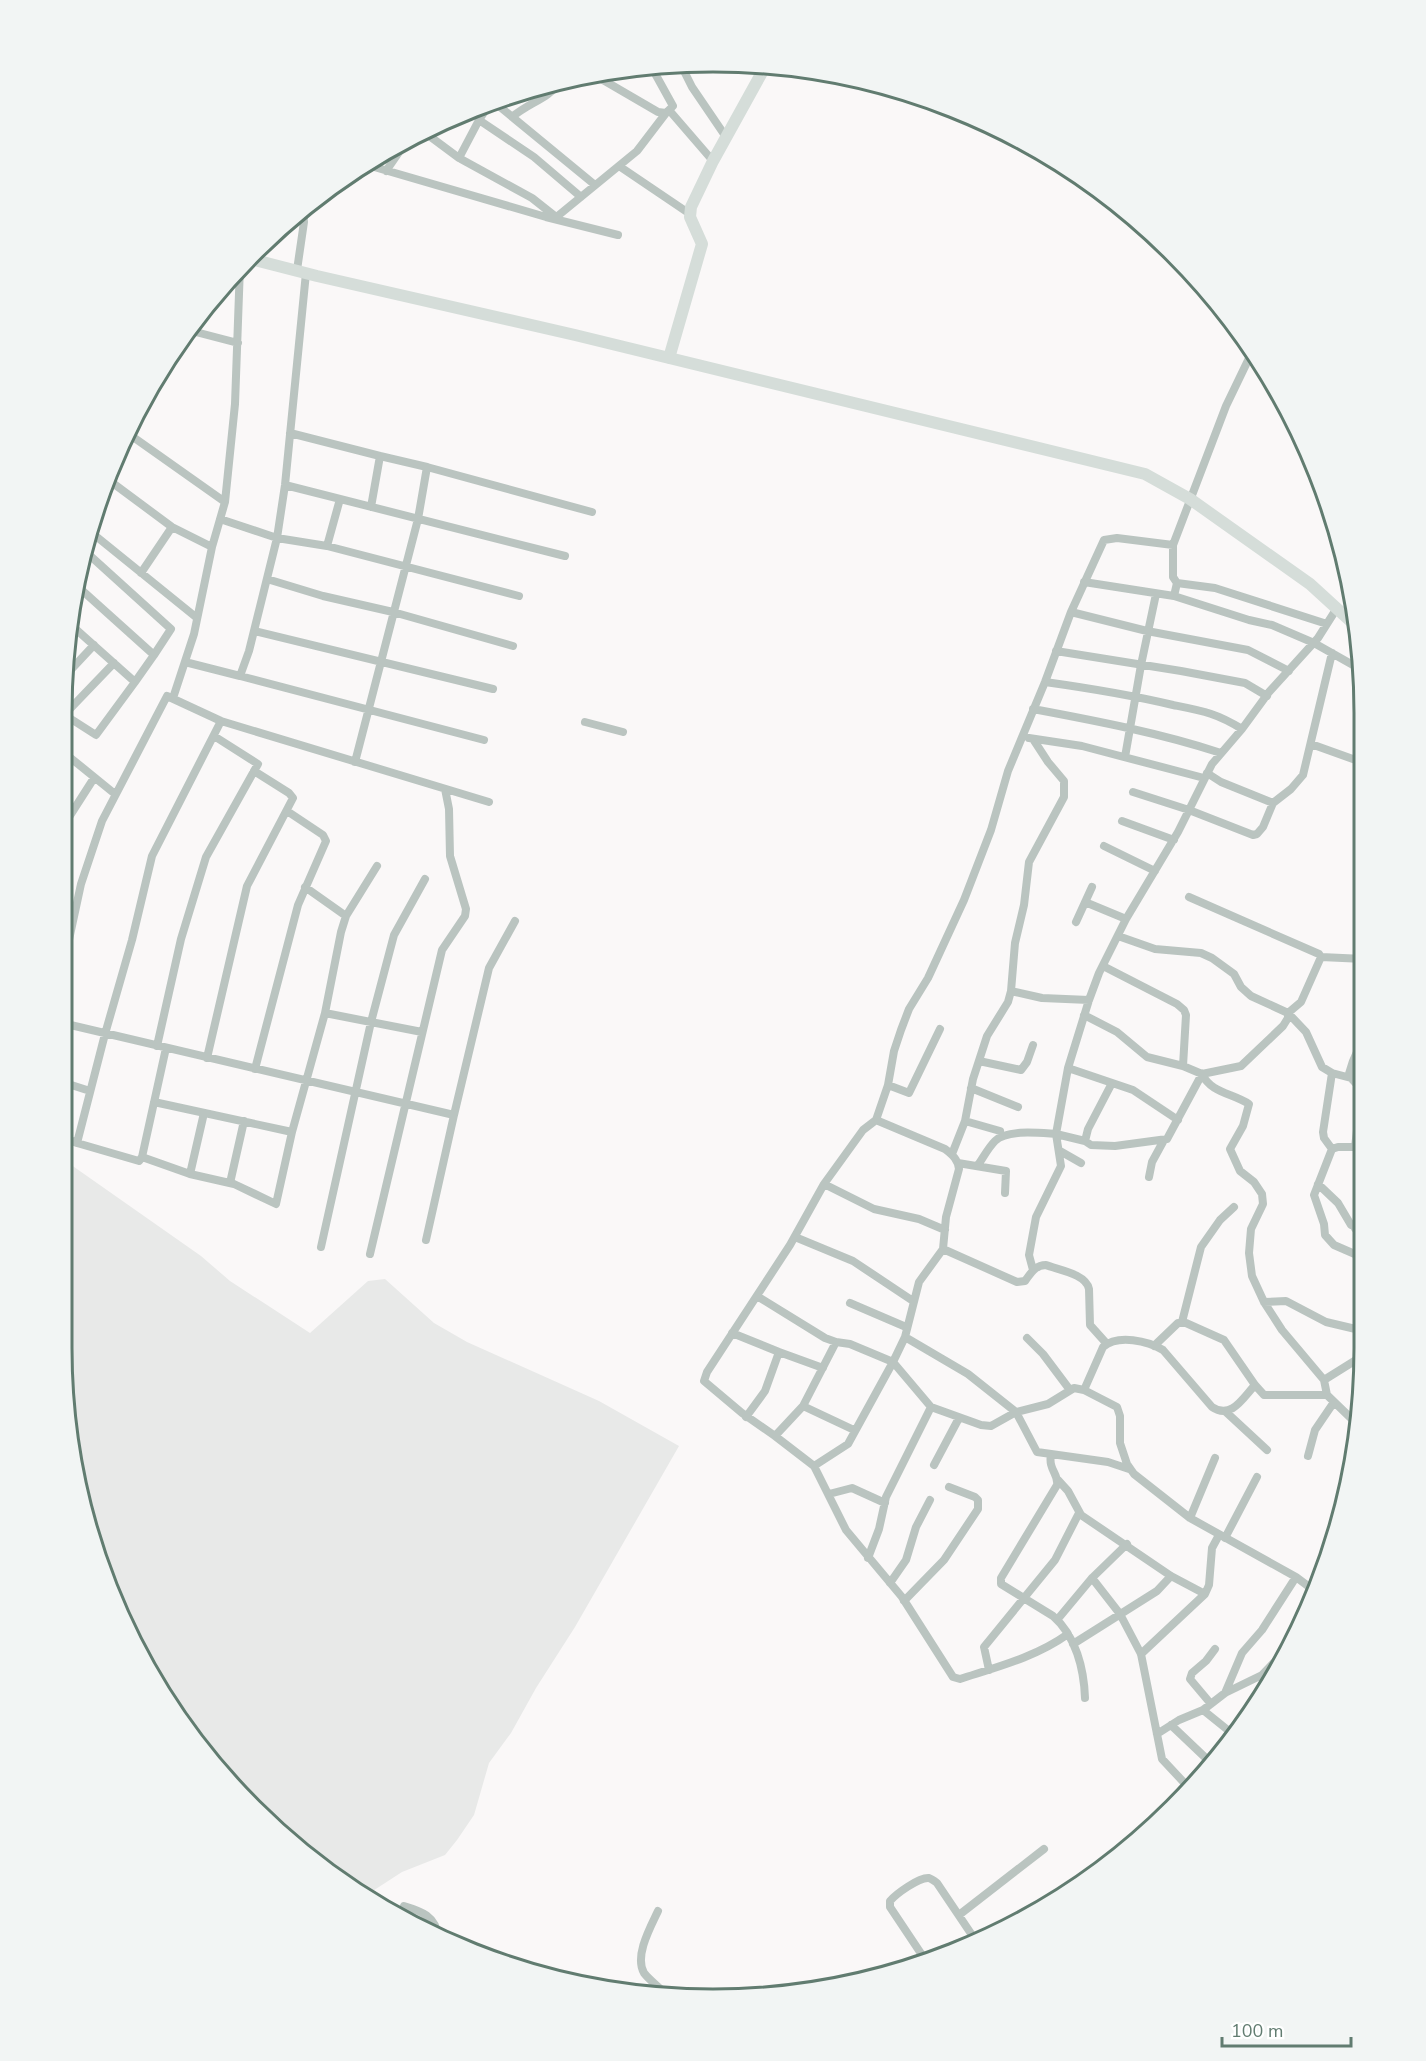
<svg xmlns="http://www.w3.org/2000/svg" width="1426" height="2061" viewBox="0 0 1426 2061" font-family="'Nunito Sans',sans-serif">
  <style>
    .built { fill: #e8e9e8 }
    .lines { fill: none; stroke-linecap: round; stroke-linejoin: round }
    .street { stroke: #bac4c0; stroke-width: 8 }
    .secondary { stroke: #d5ddd9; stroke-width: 12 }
    .rim { fill: none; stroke: #617c70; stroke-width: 3 }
  </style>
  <rect width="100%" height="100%" fill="#faf8f8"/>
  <path class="built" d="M 62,1162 L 67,1162 L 201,1256 L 230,1281 L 310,1333 L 368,1281 L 385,1279 L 434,1323 L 467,1342 L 599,1401 L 679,1446 L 575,1627 L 536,1688 L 511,1733 L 489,1763 L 474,1815 L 457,1840 L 445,1855 L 402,1872 L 365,1896 L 284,1838 L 171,1710 L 111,1598 L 84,1517 L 62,1348 Z"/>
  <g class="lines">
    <path class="street" d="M 681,65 L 692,87 L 726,137
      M 748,65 L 761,74
      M 591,73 L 658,112 L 666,113 L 673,106 L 652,68
      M 494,102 L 595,185
      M 669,110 L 713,161
      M 512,117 C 530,102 546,100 562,81
      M 479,120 L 490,103
      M 424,132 L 459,158 L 479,120 L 534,157 L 581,197
      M 459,158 L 532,198 L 556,217
      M 364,164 L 546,217 L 618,235
      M 619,166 L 690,214
      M 386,171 L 406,142
      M 554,219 L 637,151 L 666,113
      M 297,270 L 304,222 L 303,210
      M 188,330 L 238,343
      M 126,432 L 225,502 L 212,547
      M 290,433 L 380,456
      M 110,481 L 172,527 L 212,547 L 194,634 L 173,698
      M 285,485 L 565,556
      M 225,502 L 235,404 L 240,266
      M 371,507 L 380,456 L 427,467
      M 220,519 L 277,538 L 327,546 L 519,596
      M 92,533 L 197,618
      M 1173,545 L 1173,577 L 1177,583
      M 327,546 L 340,499
      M 141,573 L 172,527
      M 267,579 L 323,596 L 393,612 L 513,646
      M 1084,582 L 1174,596 L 1249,620 L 1272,625 L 1314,643 L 1360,669
      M 75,584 L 154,655 L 171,629 L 86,552
      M 1174,596 L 1177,583 L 1215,588 L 1327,624
      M 1071,612 L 1147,631 L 1248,650 L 1289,671
      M 254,631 L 493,689
      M 1056,651 L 1181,671 L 1245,683 L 1267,696
      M 185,662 L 240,676 L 249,651 L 277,538 L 285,485 L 306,273
      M 65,676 L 94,645
      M 240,676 L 484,740
      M 135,682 L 154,655
      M 1045,682 C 1088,688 1131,695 1173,705 C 1203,711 1216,713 1242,729
      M 1033,709 C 1097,721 1160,733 1221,753
      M 62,710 L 71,719 L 96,735 L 135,682 L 70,624
      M 65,714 L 114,663
      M 221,721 L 489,802
      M 585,722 L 623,732
      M 1029,738 L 1082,746 L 1204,778
      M 1311,744 L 1364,763
      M 62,751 L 115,794
      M 1125,757 L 1141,665 L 1156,594
      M 355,762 L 418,519 L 427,467 L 592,512
      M 1207,773 L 1221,782 L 1273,803
      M 1133,792 L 1189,810 L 1253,835 L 1257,834 L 1263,827 L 1273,803 L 1291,789 L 1303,775 L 1332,653
      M 1122,821 L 1174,840
      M 62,828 L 94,778
      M 1104,846 L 1155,871
      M 305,887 L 346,916
      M 1189,897 L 1319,954 L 1321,957 L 1301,1002 L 1288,1013 L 1306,1032 L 1322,1067 L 1332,1073 L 1351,1078 L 1362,1090 L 1355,1147 L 1338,1147 L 1332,1149 L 1314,1195 L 1324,1224 L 1325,1235 L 1334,1245 L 1357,1255 L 1364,1276
      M 1085,902 L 1126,919
      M 1076,922 L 1092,887
      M 62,942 L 67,949 L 62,971
      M 1321,957 L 1364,959
      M 1103,966 L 1177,1004 L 1184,1010 L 1186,1015 L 1183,1066
      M 1011,991 L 1042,998 L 1089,1000
      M 325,1013 L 422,1032
      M 1084,1015 L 1117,1032 L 1147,1057 L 1183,1066 L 1202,1074 L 1241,1066 L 1283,1026 L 1288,1018 L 1288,1013 L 1251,996 L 1241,987 L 1234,974 L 1212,958 L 1201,953 L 1155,949 L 1118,936
      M 62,1023 L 454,1115 L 489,968 L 515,921
      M 157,1046 L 181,939 L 206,857 L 258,764 L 214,736
      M 207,1058 L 247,886 L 293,798 L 289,793 L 254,771
      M 979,1061 L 1021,1070 L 1027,1062 L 1033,1045
      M 1068,1068 L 1133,1090 L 1178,1120
      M 255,1069 L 298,905 L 326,841 L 323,835 L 287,811
      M 1202,1074 C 1211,1093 1232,1093 1249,1104 L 1243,1126 L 1230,1149 L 1240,1171 L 1254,1182 L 1262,1194 L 1263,1204 L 1251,1229 L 1249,1253 L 1252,1276 L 1264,1302 L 1282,1330 L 1324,1380 L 1327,1395 L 1357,1424
      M 1348,1077 L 1353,1061 L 1364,1036
      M 62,1082 L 90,1091
      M 1112,1083 L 1088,1129 L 1085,1141 L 1091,1145 L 1115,1146 L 1167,1139 L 1202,1074
      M 888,1085 L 909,1093 L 940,1029
      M 971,1088 L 1018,1107
      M 154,1102 L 292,1132
      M 876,1120 L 945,1149 C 953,1155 958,1160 959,1169 L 946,1217 L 943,1249 L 919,1282 L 905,1337 L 893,1362 L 931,1407 L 981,1425 L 991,1426 L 1016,1412 L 1048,1404 L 1074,1388 L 1084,1390 L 1117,1407 L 1120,1416 L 1120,1443 L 1127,1464 L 1134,1474 L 1190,1518 L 1296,1577 L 1316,1592
      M 965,1121 L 1000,1131
      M 62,1137 L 77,1143 L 105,1034 L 132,940 L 152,856 L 221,721 L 167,696 L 102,821 L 81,884 L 67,949
      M 77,1143 L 139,1161 L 142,1157 L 166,1048
      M 1355,1147 L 1364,1149
      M 1332,1149 L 1324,1138 L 1323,1132 L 1332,1073
      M 1060,1151 L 1081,1163
      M 952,1154 L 965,1121 L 973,1079 L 987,1036 L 1008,1002 L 1011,991 L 1015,943 L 1024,905 L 1029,862 L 1064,797 L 1064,781 L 1048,762 L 1033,739
      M 142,1157 L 190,1174 L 234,1184 L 276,1204 L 292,1132 L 325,1013 L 341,932 L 346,916 L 377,866
      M 958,1163 L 1006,1171 L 1005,1193
      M 978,1165 C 983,1158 988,1148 995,1141 C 1007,1129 1040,1133 1056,1134 L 1068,1068 L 1089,1000 L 1099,973 L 1126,919 L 1178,832 L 1212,764 L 1242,729 L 1269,692 L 1318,638 L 1337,608
      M 190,1174 L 204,1113
      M 1149,1177 L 1152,1162 L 1164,1140
      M 230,1183 L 244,1121
      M 824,1184 L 874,1209 L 919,1219 L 945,1230
      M 1318,1184 L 1338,1203 L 1351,1225 L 1357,1227 L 1364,1222
      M 1354,1227 L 1364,1240
      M 795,1237 L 853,1261 L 913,1301
      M 426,1240 L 454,1115
      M 321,1247 L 371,1022 L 394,935 L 425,879
      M 943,1249 L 1017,1282 L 1025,1281 C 1031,1273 1035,1265 1046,1265 C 1059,1270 1086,1274 1089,1289 L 1090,1325 L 1107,1344
      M 370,1254 L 442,950 L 465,916 L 466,909 L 450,856 L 449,809 L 445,789
      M 1033,1270 L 1029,1255 L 1036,1217 L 1061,1166 L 1056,1134 L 1085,1141
      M 757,1296 L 825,1338 L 836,1342 L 850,1344 L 893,1362 L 848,1444 L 814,1466
      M 1264,1302 L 1286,1301 L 1326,1322 L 1364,1331
      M 850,1303 L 906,1327
      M 1182,1322 L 1201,1247 L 1220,1220 L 1234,1207
      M 732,1333 L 779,1352 L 765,1391 L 746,1417
      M 905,1337 L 968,1374 L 1016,1412 L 1037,1452 L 1108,1462 L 1129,1469
      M 1027,1338 L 1043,1354 L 1070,1390
      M 1154,1346 L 1178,1323 L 1186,1323 L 1224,1340 L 1255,1385 L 1264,1395 L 1327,1395
      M 779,1352 L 823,1368
      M 1324,1380 L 1364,1355
      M 1084,1390 L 1103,1347 C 1118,1334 1148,1341 1163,1350 L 1212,1407 C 1231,1420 1243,1398 1255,1385
      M 803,1406 L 854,1430
      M 1226,1412 L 1267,1450
      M 775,1436 L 803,1406 L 836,1342
      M 1051,1454 C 1048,1470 1059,1474 1057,1485 L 1001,1578 L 1001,1584 L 1053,1616 C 1076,1636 1084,1669 1085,1698
      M 1308,1456 L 1315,1430 L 1334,1402
      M 1350,1461 L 1353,1463
      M 934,1465 L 959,1418
      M 1058,1480 L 1068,1491 L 1081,1515 L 1171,1576 L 1205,1594
      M 829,1494 L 852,1488 L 885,1503
      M 1190,1518 L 1215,1458
      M 1225,1538 L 1257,1477
      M 868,1558 L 879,1529 L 886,1497 L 931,1407
      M 1092,1578 L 1120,1614 L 1141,1654 L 1162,1759 L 1190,1789
      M 890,1583 L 906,1560 L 916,1527 L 930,1500
      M 904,1601 L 944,1560 L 978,1509 L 978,1500 L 975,1497 L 949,1487
      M 1057,1620 L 1092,1578 L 1127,1544
      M 1068,1634 C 1036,1657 997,1667 960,1679 L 953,1677 L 902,1597 L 846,1530 L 814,1466 L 775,1436 L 742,1413 L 704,1381 L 707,1372 L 790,1245 L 824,1184 L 863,1130 L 876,1120 L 888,1085 L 894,1051 L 901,1030 L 909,1009 L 928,978 L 964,900 L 991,830 L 1008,771 L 1045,682 L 1071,612 L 1104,540 L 1117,538 L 1173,545 L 1226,406 L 1252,352
      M 1073,1644 L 1157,1591 L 1171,1576
      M 1141,1654 L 1205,1594 L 1209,1585 L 1212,1548 L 1219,1535
      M 989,1670 L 984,1647 L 1055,1560 L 1079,1513
      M 1225,1693 L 1242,1653 L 1262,1630 L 1296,1577
      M 1211,1704 L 1190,1679 L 1192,1673 L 1206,1661 L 1215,1649
      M 1203,1710 L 1234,1735
      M 1171,1725 L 1211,1763
      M 1157,1734 L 1179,1720 L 1203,1710 L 1225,1693 L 1262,1675 L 1287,1649
      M 404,1906 C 421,1911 436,1916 438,1937
      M 658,1911 C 651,1926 634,1956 644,1973 C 650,1981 661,1988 667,1996
      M 959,1915 L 1044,1849
      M 924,1958 L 890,1907 L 890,1901 C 896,1894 919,1877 929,1878 C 931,1879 935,1881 937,1883 L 976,1941"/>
    <path class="secondary" d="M 247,258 L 317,276 L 575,335 L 1145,474 L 1190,499 L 1310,584 L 1356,626
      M 669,358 L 702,244 L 690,217 L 691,207 L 713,161 L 765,67"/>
  </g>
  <path d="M0 0H1426V2061H0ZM713 72H713A641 641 0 0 1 1354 713V1348A641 641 0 0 1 713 1989H713A641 641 0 0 1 72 1348V713A641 641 0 0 1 713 72Z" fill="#f2f5f4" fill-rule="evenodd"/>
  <path class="rim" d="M713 72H713A641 641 0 0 1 1354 713V1348A641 641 0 0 1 713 1989H713A641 641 0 0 1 72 1348V713A641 641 0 0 1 713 72Z"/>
  <path d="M1222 2037v9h129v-9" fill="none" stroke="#617c70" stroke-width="3"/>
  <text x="1231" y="2037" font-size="18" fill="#617c70" stroke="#ffffff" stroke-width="4.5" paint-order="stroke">100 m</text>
</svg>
